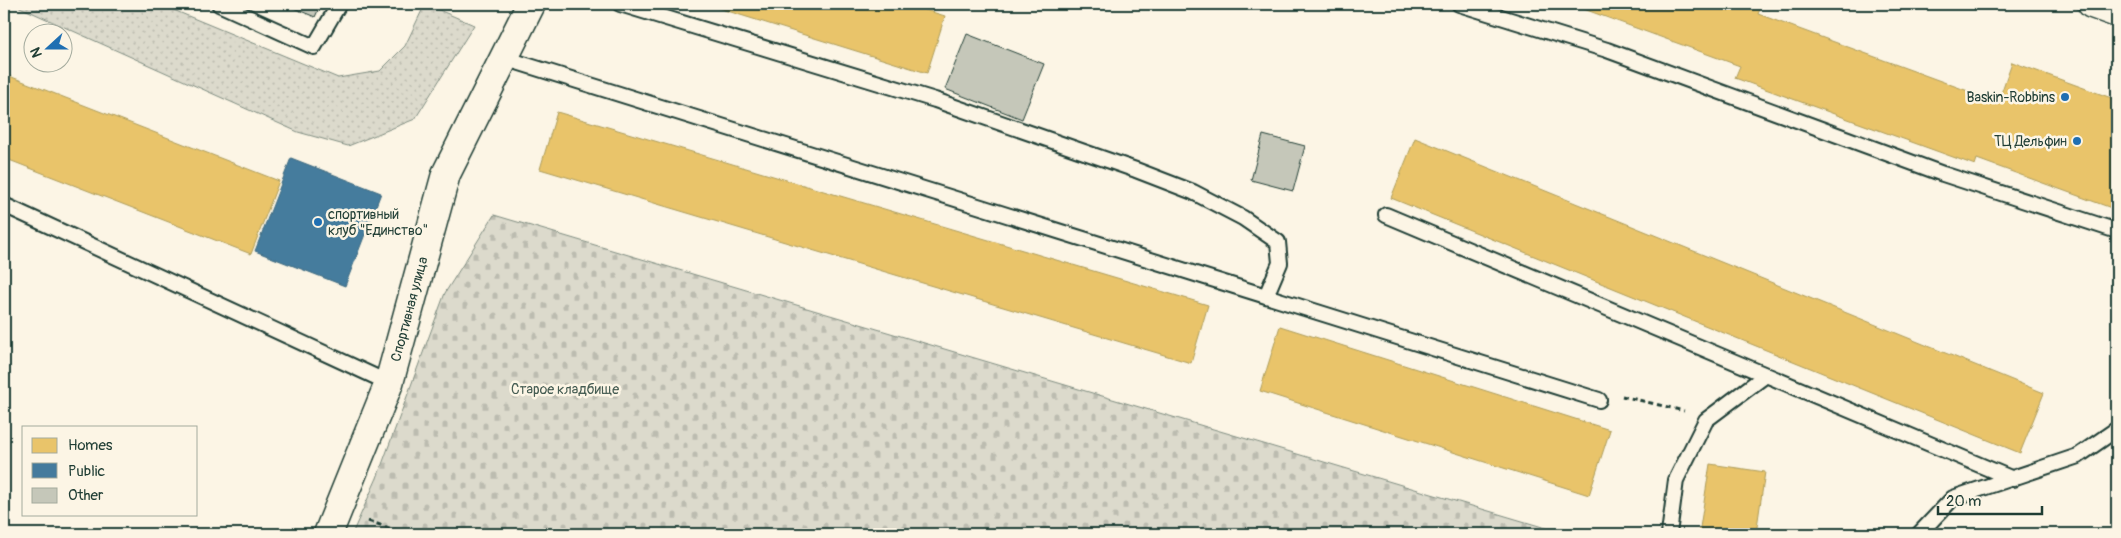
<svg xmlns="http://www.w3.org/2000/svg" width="2121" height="538" viewBox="0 0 2121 538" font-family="Pangolin,sans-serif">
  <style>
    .green { fill: url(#green-dots); stroke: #7e8c80 }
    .cemetery { fill: url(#cemetery-stones); stroke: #7e8c80 }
    .homes { fill: #e9c46a; stroke: #ac9c5a }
    .public { fill: #457b9d; stroke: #3a687e }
    .building { fill: #c5c7b9; stroke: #1f3d34 }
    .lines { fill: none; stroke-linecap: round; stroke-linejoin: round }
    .lane-casing { stroke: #1f3d34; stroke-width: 18 }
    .street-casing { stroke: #1f3d34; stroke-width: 31 }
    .secondary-casing { stroke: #1f3d34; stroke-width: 31 }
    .path { stroke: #1f3d34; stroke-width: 3; stroke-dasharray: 5 4; stroke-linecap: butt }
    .lane { stroke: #fcf5e5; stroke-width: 14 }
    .street { stroke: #fcf5e5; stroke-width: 28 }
    .secondary { stroke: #fcf5e5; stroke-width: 28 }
    .poi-dot { fill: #1f6fb2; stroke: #fcf5e5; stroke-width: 2 }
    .labels { text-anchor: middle; stroke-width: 5; stroke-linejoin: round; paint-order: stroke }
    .poi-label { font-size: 14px; fill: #1f3d34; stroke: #fcf5e5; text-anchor: end }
    .street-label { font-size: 14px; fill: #1f3d34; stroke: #fcf5e5 }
    .park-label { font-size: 14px; fill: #455c52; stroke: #fcf5e5 }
  </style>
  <defs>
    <pattern id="green-dots" width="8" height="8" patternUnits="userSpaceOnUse" patternTransform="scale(1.25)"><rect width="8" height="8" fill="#dcdacc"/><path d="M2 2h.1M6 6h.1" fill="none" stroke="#bcbcb0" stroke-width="1.8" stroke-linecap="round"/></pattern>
    <pattern id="cemetery-stones" width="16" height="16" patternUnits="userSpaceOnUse" patternTransform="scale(1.25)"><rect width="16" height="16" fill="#dcdacc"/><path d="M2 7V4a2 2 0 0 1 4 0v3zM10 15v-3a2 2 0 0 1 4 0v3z" fill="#bcbcb0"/></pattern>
  </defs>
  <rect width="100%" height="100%" fill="#fcf5e5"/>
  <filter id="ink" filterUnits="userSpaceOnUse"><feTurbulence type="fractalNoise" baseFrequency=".02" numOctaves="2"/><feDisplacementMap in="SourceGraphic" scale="10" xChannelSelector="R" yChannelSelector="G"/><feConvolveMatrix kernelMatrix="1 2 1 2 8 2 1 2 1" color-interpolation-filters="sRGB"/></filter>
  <g filter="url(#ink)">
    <path class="green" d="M 13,4 L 159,4 L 338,78 L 380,71 L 405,46 L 425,4 L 474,25 L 415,119 L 348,146 L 298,132 Z"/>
    <path class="cemetery" d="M 494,215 L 1566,534 L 352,534 L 377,478 L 445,293 Z"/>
    <path class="homes" d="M 705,4 L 906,4 L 945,16 L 927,73 Z
      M 1570,4 L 1762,4 L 1758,14 L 1998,102 L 2012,62 L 2117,100 L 2117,210 L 1977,159 L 1975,165 L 1735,78 L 1740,66 Z
      M 4,74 L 279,181 L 251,254 L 4,158 Z
      M 557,112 L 1208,305 L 1191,363 L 540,169 Z
      M 1415,138 L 2044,393 L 2020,453 L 1391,198 Z
      M 1280,326 L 1610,430 L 1589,495 L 1260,391 Z
      M 1710,464 L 1765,472 L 1756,534 L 1699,534 Z"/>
    <path class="public" d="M 291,158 L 381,193 L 345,286 L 255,251 Z"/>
    <path class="building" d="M 284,4 L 321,4 L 315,17 Z
      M 967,34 L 1044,64 L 1022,119 L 945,89 Z
      M 1263,135 L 1305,146 L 1293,191 L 1251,180 Z"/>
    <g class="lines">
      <g class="lane-casing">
        <path id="lane" d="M 219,4 L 314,47 L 339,4
          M 620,4 L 935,100 L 1136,170 L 1193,192 L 1243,218 L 1278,242 L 1280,263 L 1266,296
          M 1459,4 L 1607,50 L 1943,174 L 2117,231
          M 504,58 L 1599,400
          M 4,205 L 389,383
          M 1386,215 L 2013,479
          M 1669,534 L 1676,480 L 1706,420 L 1766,375
          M 1919,534 L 1953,498 L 2078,456 L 2117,429"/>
      </g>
      <g class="street-casing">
        <path id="street" d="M 328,534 L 389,383 L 446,174 L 531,4"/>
      </g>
      <g class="secondary-casing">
        <path id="secondary" d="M 2092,4 L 2117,13"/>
      </g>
      <path class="path" d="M 1622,396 L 1684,411
        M 368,521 L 408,534"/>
      <use href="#lane" class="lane"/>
      <use href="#street" class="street"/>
      <use href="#secondary" class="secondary"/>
    </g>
  </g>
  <g class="poi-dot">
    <circle cx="2065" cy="97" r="5"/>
    <circle cx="2077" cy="141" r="5"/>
    <circle cx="318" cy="222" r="5"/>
  </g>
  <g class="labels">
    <g class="poi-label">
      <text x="2055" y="102">Baskin-Robbins</text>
      <text x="2067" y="146">ТЦ Дельфин</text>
      <text x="328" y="219" text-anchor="start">спортивный<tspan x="328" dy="16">клуб "Единство"</tspan></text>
    </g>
    <g class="street-label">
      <text transform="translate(409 309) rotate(-75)" y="5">Спортивная улица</text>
    </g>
    <g class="park-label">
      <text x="565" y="394">Старое кладбище</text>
    </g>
  </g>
  <rect width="2121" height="538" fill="none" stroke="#fcf5e5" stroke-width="20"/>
  <rect x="10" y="10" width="2101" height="518" fill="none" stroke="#1f3d34" stroke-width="2" filter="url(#ink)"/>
  <rect x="22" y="426" width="175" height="90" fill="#fcf5e5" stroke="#a4ab9e"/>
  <rect x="32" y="438" width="25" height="15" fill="#e9c46a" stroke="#a4ab9e"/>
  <text x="68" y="450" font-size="15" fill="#1f3d34">Homes</text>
  <rect x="32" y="463" width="25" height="15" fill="#457b9d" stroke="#a4ab9e"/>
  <text x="68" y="476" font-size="15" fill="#1f3d34">Public</text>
  <rect x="32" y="488" width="25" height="15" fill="#c5c7b9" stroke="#a4ab9e"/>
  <text x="68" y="500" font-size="15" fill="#1f3d34">Other</text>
  <g transform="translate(48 48) rotate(249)"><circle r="24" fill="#fcf5e5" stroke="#a4ab9e"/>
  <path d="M0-4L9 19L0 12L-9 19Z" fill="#1f6fb2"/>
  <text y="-8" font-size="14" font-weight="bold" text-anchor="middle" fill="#1f3d34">N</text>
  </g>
  <path d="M1938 506v8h104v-8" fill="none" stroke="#1f3d34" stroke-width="2.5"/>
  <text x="1946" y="506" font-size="15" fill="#1f3d34" stroke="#fcf5e5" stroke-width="4" paint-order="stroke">20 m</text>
</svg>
